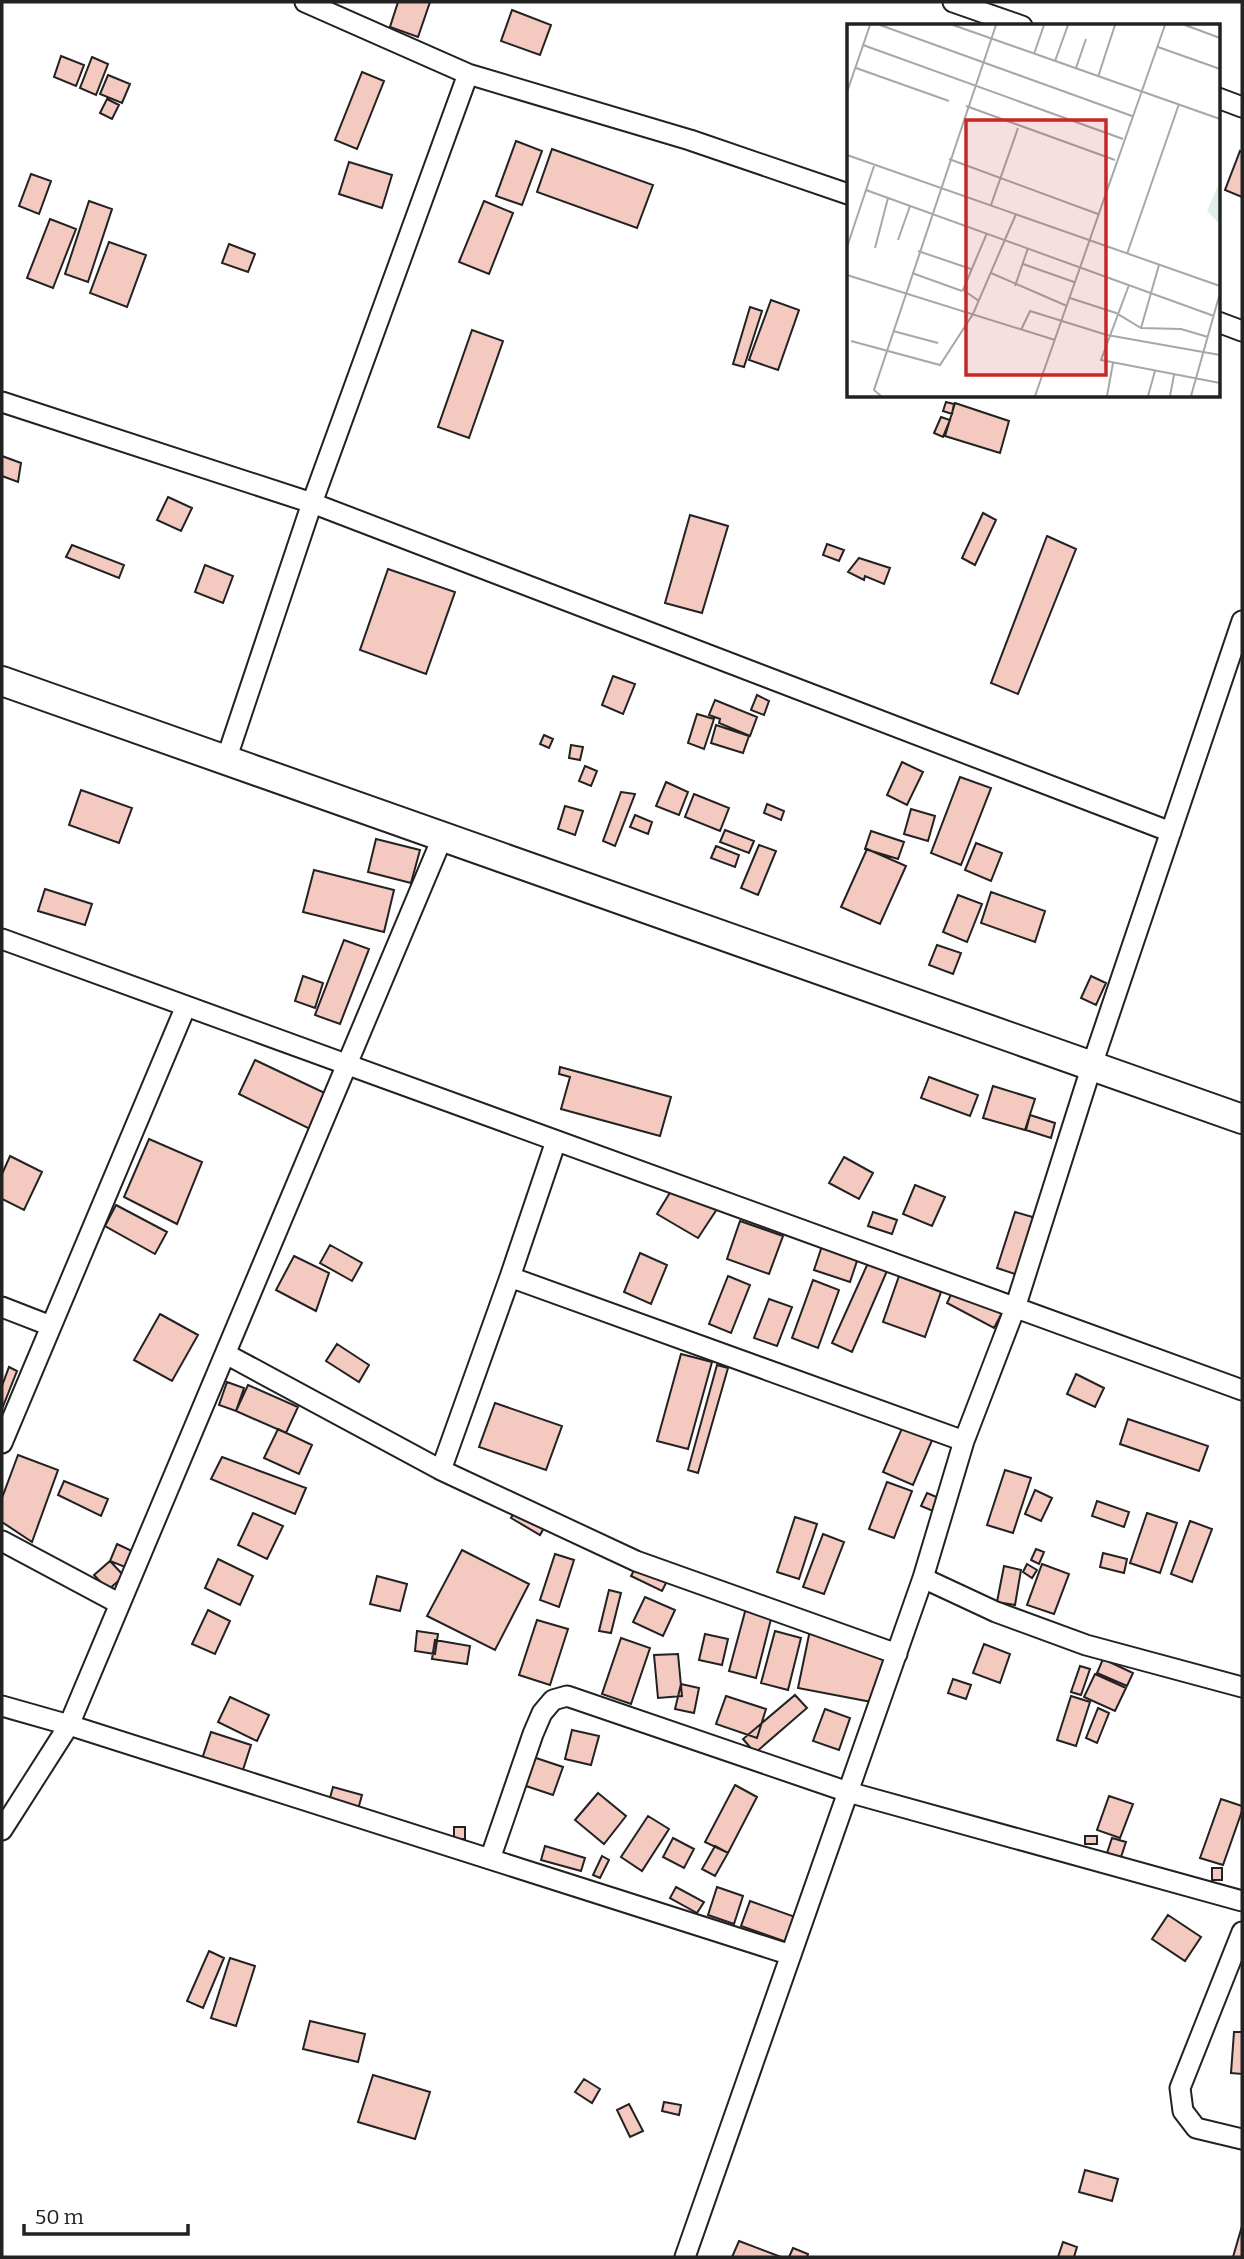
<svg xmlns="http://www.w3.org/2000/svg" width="1244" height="2259" viewBox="0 0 1244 2259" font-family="Bitter,serif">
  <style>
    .building { fill: #f3c9c0; stroke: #222; stroke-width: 2 }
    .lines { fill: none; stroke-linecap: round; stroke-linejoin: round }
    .minor-casing { stroke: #222; stroke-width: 23 }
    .secondary-casing { stroke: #222; stroke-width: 32 }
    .minor { stroke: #fff; stroke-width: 19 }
    .secondary { stroke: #fff; stroke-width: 28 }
    .inset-road { fill: none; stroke: #a7a7a7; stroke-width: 2 }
    .view { fill: #c62828; fill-opacity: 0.15; stroke: #c62828; stroke-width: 3.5 }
    .inset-edge { fill: none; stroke: #222; stroke-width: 3.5 }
  </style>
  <rect width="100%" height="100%" fill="#fff"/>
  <path class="building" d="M 398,2 L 430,2 L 418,37 L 390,27 Z
    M 512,10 L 551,25 L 540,55 L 501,41 Z
    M 61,56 L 84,65 L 76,86 L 54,77 Z
    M 92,57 L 108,64 L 96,95 L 80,88 Z
    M 362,72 L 384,81 L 357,149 L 335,140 Z
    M 108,75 L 130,84 L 122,103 L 100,94 Z
    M 107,99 L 119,105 L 112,119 L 100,113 Z
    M 516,141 L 542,151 L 522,205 L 496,196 Z
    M 552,149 L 653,185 L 637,228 L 537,192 Z
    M 1240,151 L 1242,152 L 1242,197 L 1225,190 Z
    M 349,162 L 392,175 L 382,208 L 339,194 Z
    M 31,174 L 51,181 L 39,214 L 19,206 Z
    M 89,201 L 112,209 L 88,282 L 65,274 Z
    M 484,201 L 513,213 L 489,274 L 459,262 Z
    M 50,219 L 76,229 L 53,288 L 27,278 Z
    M 109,242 L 146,255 L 127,307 L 90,293 Z
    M 229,244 L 255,254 L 248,272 L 222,263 Z
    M 771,300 L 799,310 L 778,370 L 749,360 Z
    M 750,307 L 762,311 L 744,367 L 733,364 Z
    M 472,330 L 503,341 L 469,438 L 438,427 Z
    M 946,402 L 954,404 L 952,414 L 943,411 Z
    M 955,403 L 1009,421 L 1000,453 L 945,436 Z
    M 941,417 L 950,420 L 943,437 L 934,433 Z
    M 2,456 L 21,463 L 18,482 L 2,476 Z
    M 168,497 L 192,508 L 181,531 L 157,520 Z
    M 983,513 L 996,520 L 975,565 L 962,558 Z
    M 690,515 L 728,526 L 702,613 L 665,603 Z
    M 1047,536 L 1076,549 L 1018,694 L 991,683 Z
    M 827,544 L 844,550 L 839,561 L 823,555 Z
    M 72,545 L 124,565 L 119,578 L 66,557 Z
    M 859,558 L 890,568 L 884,584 L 865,576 L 864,580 L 848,572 Z
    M 205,565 L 233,576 L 223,603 L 195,592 Z
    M 388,569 L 455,592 L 426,674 L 360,650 Z
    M 613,676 L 635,684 L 623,714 L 602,705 Z
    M 757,695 L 769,701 L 764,715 L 751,710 Z
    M 715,700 L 757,717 L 750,736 L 719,723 L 720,719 L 709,715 Z
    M 697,714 L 714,719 L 704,749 L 688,743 Z
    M 716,725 L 749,736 L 743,753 L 711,743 Z
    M 544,735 L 553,739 L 549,748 L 540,744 Z
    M 571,745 L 583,747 L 580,760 L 569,758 Z
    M 902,762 L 923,772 L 907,805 L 887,795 Z
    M 585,766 L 597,771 L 591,786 L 579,781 Z
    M 960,777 L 991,788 L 961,865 L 931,853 Z
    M 666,782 L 688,792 L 679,815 L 656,806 Z
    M 81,790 L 132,808 L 119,843 L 69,825 Z
    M 621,792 L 635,794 L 615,846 L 603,841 Z
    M 694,794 L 729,808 L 720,831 L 685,817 Z
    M 767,804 L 784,811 L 781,820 L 764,813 Z
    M 565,806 L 583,811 L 575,835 L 558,829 Z
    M 911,809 L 935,816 L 928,841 L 904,834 Z
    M 635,815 L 652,822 L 648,834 L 630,827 Z
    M 725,830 L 754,841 L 749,853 L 720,842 Z
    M 871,831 L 904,842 L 898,859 L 865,849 Z
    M 376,839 L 420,850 L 411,883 L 368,872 Z
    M 976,843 L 1002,853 L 991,881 L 965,870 Z
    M 759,845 L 776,851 L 758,895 L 741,888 Z
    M 716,846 L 739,855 L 735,867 L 711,858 Z
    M 867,849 L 906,866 L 880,924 L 841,907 Z
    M 314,870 L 394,890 L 384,932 L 303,912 Z
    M 45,889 L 92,904 L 85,925 L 38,911 Z
    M 991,892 L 1045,911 L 1035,942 L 981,923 Z
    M 958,895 L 982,904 L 967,942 L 943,932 Z
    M 344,940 L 369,949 L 340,1024 L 315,1015 Z
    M 937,945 L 961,953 L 953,974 L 929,965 Z
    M 303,976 L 323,983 L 315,1008 L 295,1001 Z
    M 1091,976 L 1106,983 L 1096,1005 L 1081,998 Z
    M 255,1060 L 329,1095 L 312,1130 L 239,1094 Z
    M 560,1067 L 671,1097 L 660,1136 L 561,1109 L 570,1077 L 559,1074 Z
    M 929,1077 L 978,1095 L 970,1116 L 921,1098 Z
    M 993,1086 L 1035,1099 L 1025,1130 L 983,1118 Z
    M 1030,1115 L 1055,1123 L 1051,1138 L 1026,1130 Z
    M 149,1139 L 202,1162 L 177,1224 L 124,1197 Z
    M 10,1156 L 42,1172 L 24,1210 L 2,1199 L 2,1174 Z
    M 844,1157 L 873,1173 L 859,1199 L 829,1183 Z
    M 677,1181 L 719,1206 L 698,1238 L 657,1214 Z
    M 915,1185 L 945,1197 L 932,1226 L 903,1214 Z
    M 116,1205 L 167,1232 L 155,1254 L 105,1226 Z
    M 873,1212 L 897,1220 L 892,1234 L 868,1226 Z
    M 1015,1212 L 1036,1218 L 1018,1275 L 997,1268 Z
    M 740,1221 L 783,1236 L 769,1274 L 727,1259 Z
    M 330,1245 L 362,1263 L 352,1281 L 320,1263 Z
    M 822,1246 L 858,1258 L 850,1282 L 814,1270 Z
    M 640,1253 L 667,1265 L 651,1304 L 624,1292 Z
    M 294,1256 L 329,1273 L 316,1311 L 276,1290 Z
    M 868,1263 L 887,1271 L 852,1352 L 832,1343 Z
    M 728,1276 L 750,1285 L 731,1333 L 709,1324 Z
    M 899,1276 L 941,1292 L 925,1337 L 883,1322 Z
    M 813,1280 L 839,1290 L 818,1348 L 792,1338 Z
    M 956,1284 L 1004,1309 L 994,1328 L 947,1303 Z
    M 769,1299 L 792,1307 L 777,1346 L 754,1338 Z
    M 160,1314 L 198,1335 L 172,1381 L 134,1360 Z
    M 337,1344 L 369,1365 L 359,1382 L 326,1361 Z
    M 681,1354 L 712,1362 L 688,1449 L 657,1441 Z
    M 717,1365 L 728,1368 L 698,1473 L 688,1470 Z
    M 9,1367 L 17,1371 L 2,1409 L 2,1386 Z
    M 1076,1374 L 1104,1388 L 1095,1407 L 1067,1394 Z
    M 227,1382 L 244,1388 L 236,1411 L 219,1405 Z
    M 248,1385 L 298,1407 L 286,1433 L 236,1411 Z
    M 495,1403 L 562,1426 L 546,1470 L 479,1447 Z
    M 1128,1419 L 1208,1446 L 1199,1471 L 1120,1444 Z
    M 903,1426 L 933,1438 L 913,1485 L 883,1472 Z
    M 278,1429 L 312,1445 L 299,1474 L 264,1458 Z
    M 18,1455 L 58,1470 L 32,1542 L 2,1522 L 2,1498 Z
    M 222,1457 L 306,1488 L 295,1514 L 211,1479 Z
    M 1005,1470 L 1031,1478 L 1013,1533 L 987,1525 Z
    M 64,1481 L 108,1499 L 101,1516 L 58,1495 Z
    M 887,1482 L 912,1491 L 894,1538 L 869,1529 Z
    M 1035,1490 L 1052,1498 L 1041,1521 L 1025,1514 Z
    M 927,1493 L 939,1498 L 933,1511 L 921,1506 Z
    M 1097,1501 L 1129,1512 L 1124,1527 L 1092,1516 Z
    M 516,1509 L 545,1526 L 540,1535 L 511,1518 Z
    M 253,1513 L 283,1526 L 267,1559 L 238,1545 Z
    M 1147,1513 L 1177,1523 L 1160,1573 L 1130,1563 Z
    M 795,1517 L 817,1524 L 799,1579 L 777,1572 Z
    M 1190,1521 L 1212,1529 L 1192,1582 L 1171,1574 Z
    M 823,1534 L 844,1542 L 824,1594 L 803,1587 Z
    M 117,1544 L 132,1551 L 125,1567 L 110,1561 Z
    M 1036,1549 L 1044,1552 L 1039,1564 L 1031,1560 Z
    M 462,1550 L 529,1584 L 495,1650 L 427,1616 Z
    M 1103,1553 L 1127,1559 L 1124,1573 L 1100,1567 Z
    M 555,1554 L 574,1560 L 559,1607 L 540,1600 Z
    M 218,1559 L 253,1576 L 240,1605 L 205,1588 Z
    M 110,1561 L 124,1576 L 108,1590 L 94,1575 Z
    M 638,1563 L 669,1577 L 662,1591 L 631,1576 Z
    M 1027,1564 L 1037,1570 L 1032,1578 L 1023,1572 Z
    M 1042,1564 L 1069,1574 L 1054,1614 L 1027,1605 Z
    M 1004,1566 L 1021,1570 L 1015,1605 L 997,1602 Z
    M 377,1576 L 407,1584 L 400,1611 L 370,1604 Z
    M 609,1590 L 621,1593 L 611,1633 L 599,1631 Z
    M 645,1597 L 675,1610 L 663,1636 L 633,1622 Z
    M 746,1608 L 772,1615 L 756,1678 L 729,1671 Z
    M 208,1610 L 230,1621 L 215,1654 L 192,1644 Z
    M 537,1620 L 568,1629 L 550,1685 L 519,1675 Z
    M 810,1630 L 893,1646 L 882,1704 L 798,1688 Z
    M 417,1631 L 438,1634 L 435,1654 L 415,1651 Z
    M 775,1631 L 801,1638 L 788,1690 L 761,1683 Z
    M 705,1634 L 728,1639 L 722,1665 L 699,1660 Z
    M 621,1638 L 650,1648 L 631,1704 L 602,1694 Z
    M 435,1640 L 470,1646 L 467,1664 L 432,1659 Z
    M 984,1644 L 1010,1654 L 1000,1683 L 973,1673 Z
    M 678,1654 L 682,1696 L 658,1698 L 654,1655 Z
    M 1103,1659 L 1133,1673 L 1127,1686 L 1097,1673 Z
    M 1080,1666 L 1090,1669 L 1081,1695 L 1071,1692 Z
    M 1095,1674 L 1126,1688 L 1115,1711 L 1084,1697 Z
    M 953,1679 L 971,1685 L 966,1699 L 948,1693 Z
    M 681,1684 L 699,1688 L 694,1713 L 675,1709 Z
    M 795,1695 L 807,1708 L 755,1753 L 743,1739 Z
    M 726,1696 L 766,1709 L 757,1738 L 716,1724 Z
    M 1071,1696 L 1090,1702 L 1076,1746 L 1057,1740 Z
    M 230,1697 L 269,1715 L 257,1741 L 218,1722 Z
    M 1098,1708 L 1109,1713 L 1097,1743 L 1086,1738 Z
    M 825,1709 L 850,1718 L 839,1750 L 813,1741 Z
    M 572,1730 L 599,1736 L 591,1765 L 565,1759 Z
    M 211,1732 L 251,1745 L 240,1779 L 200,1765 Z
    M 521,1753 L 563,1767 L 553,1795 L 511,1781 Z
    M 735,1785 L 757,1797 L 728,1853 L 705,1842 Z
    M 333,1787 L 362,1795 L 357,1813 L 328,1805 Z
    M 598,1793 L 626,1816 L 604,1844 L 575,1820 Z
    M 1109,1796 L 1133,1804 L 1120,1838 L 1097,1830 Z
    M 1221,1799 L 1242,1806 L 1242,1811 L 1223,1865 L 1200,1858 Z
    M 648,1816 L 669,1829 L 642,1871 L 621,1857 Z
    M 454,1827 L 465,1827 L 465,1839 L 454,1839 Z
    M 1085,1836 L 1097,1836 L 1097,1844 L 1085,1844 Z
    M 673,1838 L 694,1849 L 684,1868 L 663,1857 Z
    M 1112,1838 L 1126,1842 L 1121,1857 L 1107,1853 Z
    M 545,1846 L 585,1858 L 581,1871 L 541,1860 Z
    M 715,1846 L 728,1853 L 715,1876 L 702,1869 Z
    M 602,1856 L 609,1860 L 600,1878 L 593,1875 Z
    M 1212,1868 L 1222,1868 L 1222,1880 L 1212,1880 Z
    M 676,1887 L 704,1902 L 697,1913 L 670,1898 Z
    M 717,1887 L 743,1896 L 734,1924 L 708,1915 Z
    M 750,1901 L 801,1919 L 792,1944 L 741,1926 Z
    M 1168,1915 L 1201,1937 L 1185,1961 L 1152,1939 Z
    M 209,1951 L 224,1958 L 203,2008 L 187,2001 Z
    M 230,1958 L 255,1966 L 236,2026 L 211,2018 Z
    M 310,2021 L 365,2034 L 358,2062 L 303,2049 Z
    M 1234,2032 L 1242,2032 L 1242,2074 L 1231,2073 Z
    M 373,2075 L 430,2092 L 415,2139 L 358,2122 Z
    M 584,2079 L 600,2089 L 592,2103 L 575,2092 Z
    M 664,2102 L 681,2105 L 679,2115 L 662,2111 Z
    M 629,2104 L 643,2131 L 630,2137 L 617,2110 Z
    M 1085,2170 L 1118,2179 L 1112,2201 L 1079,2192 Z
    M 1242,2226 L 1242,2257 L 1233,2257 Z
    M 739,2241 L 781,2257 L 732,2257 Z
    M 1063,2242 L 1077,2247 L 1074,2257 L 1058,2257 Z
    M 793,2248 L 808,2254 L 807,2257 L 789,2257 Z"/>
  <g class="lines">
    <g class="minor-casing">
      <path id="minor" d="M 305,2 L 468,74 L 690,140 L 848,194
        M 953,2 L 1022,26
        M 1218,98 L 1242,107
        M 1218,322 L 1242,331
        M 2,402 L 312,503 L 1171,832
        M 226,760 L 312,503 L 468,74
        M 2,939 L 1242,1390
        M 510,1277 L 964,1441
        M 2,1307 L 51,1326
        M 226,1354 L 441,1470 L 636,1561 L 897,1654
        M 2,1443 L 186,1006
        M 441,1470 L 510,1277 L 556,1141
        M 2,1541 L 120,1604
        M 923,1578 L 996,1612 L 1086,1645 L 1242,1687
        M 2,1706 L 69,1725 L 791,1955
        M 2,1830 L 69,1725 L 443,836
        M 490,1859 L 533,1734 L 542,1713 L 553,1700 L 567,1696 L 848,1792 L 1242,1901
        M 1242,1932 L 1180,2088 L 1183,2111 L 1196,2128 L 1242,2139
        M 685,2257 L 923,1578 L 964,1441 L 1015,1308 L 1092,1065 L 1242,621"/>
    </g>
    <g class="secondary-casing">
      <path id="secondary" d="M 2,681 L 1242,1119"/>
    </g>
    <use href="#minor" class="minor"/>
    <use href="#secondary" class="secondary"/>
  </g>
  <g transform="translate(847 24)">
    <rect width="373" height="373" fill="#fff"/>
    <path d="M 373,157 L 373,201 L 360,187 Z" fill="#e0efe3"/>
    <path class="inset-road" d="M 33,1 L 285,92M 106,1 L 373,95M 338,1 L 373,14M 16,21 L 276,115M 311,23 L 373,45M 187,30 L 197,1M 208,37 L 221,1M 9,44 L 102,77M 229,44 L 239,15M 251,53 L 268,1M 0,68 L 23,1M 119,82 L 268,136M 0,131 L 373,262M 102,135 L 251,190M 19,166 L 367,292M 144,181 L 171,104M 51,216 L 63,182M 0,223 L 27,142M 28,224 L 41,174M 71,227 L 124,245M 280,230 L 332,80M 176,240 L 227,258M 65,249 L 115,267M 144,249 L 220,282M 0,251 L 208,316M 282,261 L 254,336 L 373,359M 168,262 L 181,224M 223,274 L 269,289 L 294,304 L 334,305 L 361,313M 132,277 L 116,266 L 140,209M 294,304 L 312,241M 174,306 L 183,287 L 260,311 L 373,331M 46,307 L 91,319M 4,317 L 93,341 L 126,290 L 169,190M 34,372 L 27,366 L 149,1M 188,372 L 318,1M 260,372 L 266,339M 301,372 L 308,347M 323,372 L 327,351M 344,372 L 373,269"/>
    <path class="view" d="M 119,96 L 259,96 L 259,351 L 119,351 Z"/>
    <rect width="373" height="373" class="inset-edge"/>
  </g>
  <rect width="1244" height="2259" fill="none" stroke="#222222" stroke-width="7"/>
  <path d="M24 2224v10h164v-10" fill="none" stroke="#222222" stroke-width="3.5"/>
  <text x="35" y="2224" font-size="21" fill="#222222" stroke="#ffffff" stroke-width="5" paint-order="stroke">50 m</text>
</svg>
